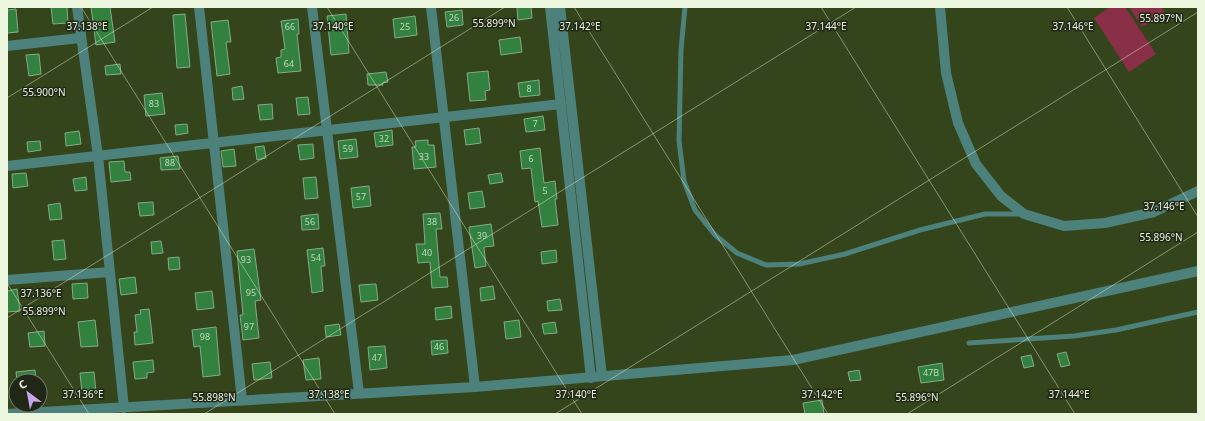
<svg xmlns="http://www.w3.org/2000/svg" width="1205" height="421" viewBox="0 0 1205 421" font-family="'Noto Sans',sans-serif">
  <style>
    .green { fill: #8a2f48 }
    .building { fill: #32813f; stroke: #85ab88 }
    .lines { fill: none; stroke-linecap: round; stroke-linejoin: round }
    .lane { stroke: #4d817b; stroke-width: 5 }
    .street { stroke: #4d817b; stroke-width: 10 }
    .ticks { fill: none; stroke: #ecf6df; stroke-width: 1; stroke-opacity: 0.45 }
    .labels { text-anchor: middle; stroke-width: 3; stroke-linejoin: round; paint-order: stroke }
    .number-label { font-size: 9px; fill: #bed9b7 }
    .ticks-label { font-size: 10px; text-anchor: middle; fill: #ecf6df; stroke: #202716; stroke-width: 3; stroke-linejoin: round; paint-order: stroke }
  </style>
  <rect width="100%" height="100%" fill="#34441b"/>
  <path class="green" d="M 1110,7 L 1125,7 L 1156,54 L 1129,72 L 1094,18 Z
    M 1129,7 L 1161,7 L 1165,13 L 1142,27 Z"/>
  <path class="building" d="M 51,7 L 67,7 L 68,23 L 53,24 Z
    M 91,7 L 110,7 L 115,42 L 96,45 Z
    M 517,7 L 531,7 L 532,18 L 518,20 Z
    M 16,9 L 18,32 L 7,33 L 7,10 Z
    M 462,10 L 463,25 L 447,27 L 445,12 Z
    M 185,14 L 190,67 L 177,68 L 173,15 Z
    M 346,14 L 349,53 L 331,55 L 327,16 Z
    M 415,16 L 417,35 L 395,38 L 393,19 Z
    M 298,19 L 299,34 L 297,34 L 301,71 L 278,73 L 276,58 L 281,57 L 281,50 L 285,49 L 281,21 Z
    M 228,20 L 231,42 L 226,42 L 230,74 L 217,76 L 211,22 Z
    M 520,37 L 522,52 L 501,55 L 499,40 Z
    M 39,54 L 41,74 L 29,76 L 26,55 Z
    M 120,64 L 121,74 L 106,75 L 105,66 Z
    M 488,71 L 490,90 L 485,91 L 486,100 L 470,101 L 467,73 Z
    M 386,72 L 388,82 L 382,83 L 383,85 L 368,85 L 367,74 Z
    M 539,80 L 540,95 L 520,97 L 518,83 Z
    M 242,86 L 244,99 L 233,100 L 232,88 Z
    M 162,93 L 165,114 L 146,116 L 144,95 Z
    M 308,97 L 310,114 L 298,115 L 296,98 Z
    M 272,104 L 273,119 L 260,120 L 258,105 Z
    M 543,116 L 545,130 L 526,132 L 524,119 Z
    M 187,124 L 188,133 L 176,135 L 175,125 Z
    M 479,128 L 481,143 L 466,145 L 464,130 Z
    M 392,130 L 393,145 L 376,147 L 374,133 Z
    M 79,131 L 81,144 L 66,146 L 65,133 Z
    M 356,139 L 358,157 L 340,159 L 338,141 Z
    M 428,140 L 428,145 L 434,145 L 436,167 L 414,169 L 412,147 L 416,147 L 415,141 Z
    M 40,141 L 41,150 L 28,152 L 27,142 Z
    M 313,144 L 314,158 L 300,160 L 298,145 Z
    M 264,146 L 266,158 L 257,160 L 255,147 Z
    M 540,148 L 544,183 L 555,181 L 557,199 L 555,199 L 558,225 L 542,227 L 538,201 L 535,202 L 531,168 L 522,169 L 520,151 Z
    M 234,149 L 236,166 L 223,167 L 221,151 Z
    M 178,156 L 180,169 L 161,170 L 160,158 Z
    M 124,161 L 125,172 L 130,172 L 131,180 L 111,182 L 109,162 Z
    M 26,173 L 28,186 L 13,188 L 12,174 Z
    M 501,173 L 503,182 L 490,184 L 488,175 Z
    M 86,177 L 87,190 L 75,191 L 73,179 Z
    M 316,177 L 318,198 L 305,199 L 303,178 Z
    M 369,186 L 371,206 L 353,208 L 351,188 Z
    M 482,191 L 485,207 L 470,209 L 468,193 Z
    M 153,202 L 154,215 L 140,216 L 138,203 Z
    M 60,203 L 62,219 L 50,220 L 48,205 Z
    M 440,213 L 442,229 L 436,229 L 440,277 L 447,277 L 448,287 L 432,288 L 430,262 L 418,263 L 416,244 L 425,244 L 423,214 Z
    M 318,214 L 319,229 L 302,230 L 301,216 Z
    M 491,224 L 494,246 L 484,247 L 486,266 L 475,268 L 469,227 Z
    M 64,240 L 66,259 L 54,260 L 52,241 Z
    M 161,241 L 163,253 L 152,254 L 151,242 Z
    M 323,248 L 325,266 L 321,266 L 323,291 L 312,293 L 307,250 Z
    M 254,249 L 261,300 L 255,301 L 259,338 L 243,340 L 240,315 L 243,315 L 237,251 Z
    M 556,250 L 557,262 L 542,264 L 541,252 Z
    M 179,257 L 180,269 L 169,270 L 168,258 Z
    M 135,277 L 137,293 L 121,295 L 119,279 Z
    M 87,283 L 88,298 L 73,299 L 72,284 Z
    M 376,284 L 378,300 L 361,302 L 359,285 Z
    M 493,286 L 495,299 L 481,301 L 480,288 Z
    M 17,289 L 20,311 L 7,312 L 7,291 Z
    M 212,291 L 214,308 L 197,310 L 195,293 Z
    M 560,299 L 562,310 L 548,311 L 547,301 Z
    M 451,306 L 452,318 L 436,320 L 435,308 Z
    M 149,309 L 153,343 L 135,345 L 134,332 L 137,332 L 135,315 L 141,314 L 140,310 Z
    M 95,320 L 98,346 L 81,347 L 78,322 Z
    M 519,320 L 521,337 L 506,339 L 504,322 Z
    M 555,322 L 557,333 L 544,334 L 542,324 Z
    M 339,324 L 341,335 L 326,337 L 325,326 Z
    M 216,327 L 220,375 L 203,377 L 200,346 L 194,347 L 192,330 Z
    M 44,331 L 45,346 L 30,347 L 28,333 Z
    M 447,340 L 448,353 L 432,355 L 431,341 Z
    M 385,346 L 387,368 L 370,370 L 368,347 Z
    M 1066,352 L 1070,365 L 1061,367 L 1057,354 Z
    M 1031,355 L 1034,366 L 1024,368 L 1021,357 Z
    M 319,358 L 321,379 L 306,380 L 303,360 Z
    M 153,360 L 154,372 L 147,373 L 147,378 L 135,379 L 133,362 Z
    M 270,362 L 272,378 L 254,380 L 252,364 Z
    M 942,363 L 944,380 L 921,383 L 918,367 Z
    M 35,370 L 36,381 L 17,381 L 16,372 Z
    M 859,370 L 861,380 L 850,381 L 848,372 Z
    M 94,372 L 96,392 L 82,393 L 80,373 Z
    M 822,400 L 824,414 L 805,414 L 803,403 Z"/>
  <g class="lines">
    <path class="lane" d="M 685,7 L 681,50 L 679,141 L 684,181 L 695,210 L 715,235 L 737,253 L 766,265 L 799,264 L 845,254 L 920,230 L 985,214 L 1021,214
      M 969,343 L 1074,336 L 1116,330 L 1198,312"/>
    <path class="street" d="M 77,7 L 98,156 L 124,408
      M 199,7 L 242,400
      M 312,7 L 359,393
      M 431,7 L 475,387
      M 550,7 L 591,378
      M 560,7 L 602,376
      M 940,7 L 946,73 L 958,123 L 976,164 L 1001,196 L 1024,214 L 1064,226 L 1105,223 L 1154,212 L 1198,191
      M 7,46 L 80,38
      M 7,166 L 561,104
      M 7,280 L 110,272
      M 7,414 L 475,387 L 793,360 L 1198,271"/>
  </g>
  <path class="ticks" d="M 81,7 L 335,414M 327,7 L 582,414M 574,7 L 828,414M 821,7 L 1075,414M 1067,7 L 1198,217M 7,98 L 153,7M 7,283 L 89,414M 7,318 L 505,7M 204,414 L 856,7M 555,414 L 1198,12M 907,414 L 1198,232"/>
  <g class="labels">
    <g class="number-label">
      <text x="454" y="21">26</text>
      <text x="290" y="30">66</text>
      <text x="405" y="30">25</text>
      <text x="289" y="67">64</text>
      <text x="529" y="92">8</text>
      <text x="154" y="107">83</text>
      <text x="535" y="127">7</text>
      <text x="384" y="142">32</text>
      <text x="348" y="152">59</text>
      <text x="424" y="160">33</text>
      <text x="531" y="162">6</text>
      <text x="170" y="166">88</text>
      <text x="545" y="194">5</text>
      <text x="361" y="200">57</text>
      <text x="310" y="225">56</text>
      <text x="432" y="225">38</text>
      <text x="482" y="239">39</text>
      <text x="427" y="256">40</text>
      <text x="316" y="261">54</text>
      <text x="246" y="263">93</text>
      <text x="251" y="296">95</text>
      <text x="249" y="330">97</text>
      <text x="205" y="340">98</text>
      <text x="439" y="350">46</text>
      <text x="377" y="361">47</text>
      <text x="931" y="376">47В</text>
    </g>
  </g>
  <g class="ticks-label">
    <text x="1161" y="22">55.897°N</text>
    <text x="494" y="27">55.899°N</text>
    <text x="826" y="30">37.144°E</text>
    <text x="1073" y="30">37.146°E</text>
    <text x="87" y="30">37.138°E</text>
    <text x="333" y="30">37.140°E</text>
    <text x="580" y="30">37.142°E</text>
    <text x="44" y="96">55.900°N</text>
    <text x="1164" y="210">37.146°E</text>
    <text x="1161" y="241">55.896°N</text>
    <text x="41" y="297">37.136°E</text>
    <text x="44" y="315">55.899°N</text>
    <text x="83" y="398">37.136°E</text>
    <text x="329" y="398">37.138°E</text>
    <text x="576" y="398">37.140°E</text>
    <text x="822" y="398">37.142°E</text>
    <text x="1069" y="398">37.144°E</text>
    <text x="214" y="401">55.898°N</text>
    <text x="917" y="401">55.896°N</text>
  </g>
  <rect width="1205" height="421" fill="none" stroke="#ecf6df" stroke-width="16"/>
  <g transform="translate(28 393) rotate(328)"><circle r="19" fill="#202716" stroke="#727a66"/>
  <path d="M0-3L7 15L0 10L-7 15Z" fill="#c9a5ee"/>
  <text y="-6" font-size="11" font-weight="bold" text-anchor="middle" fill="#ecf6df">С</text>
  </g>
</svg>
